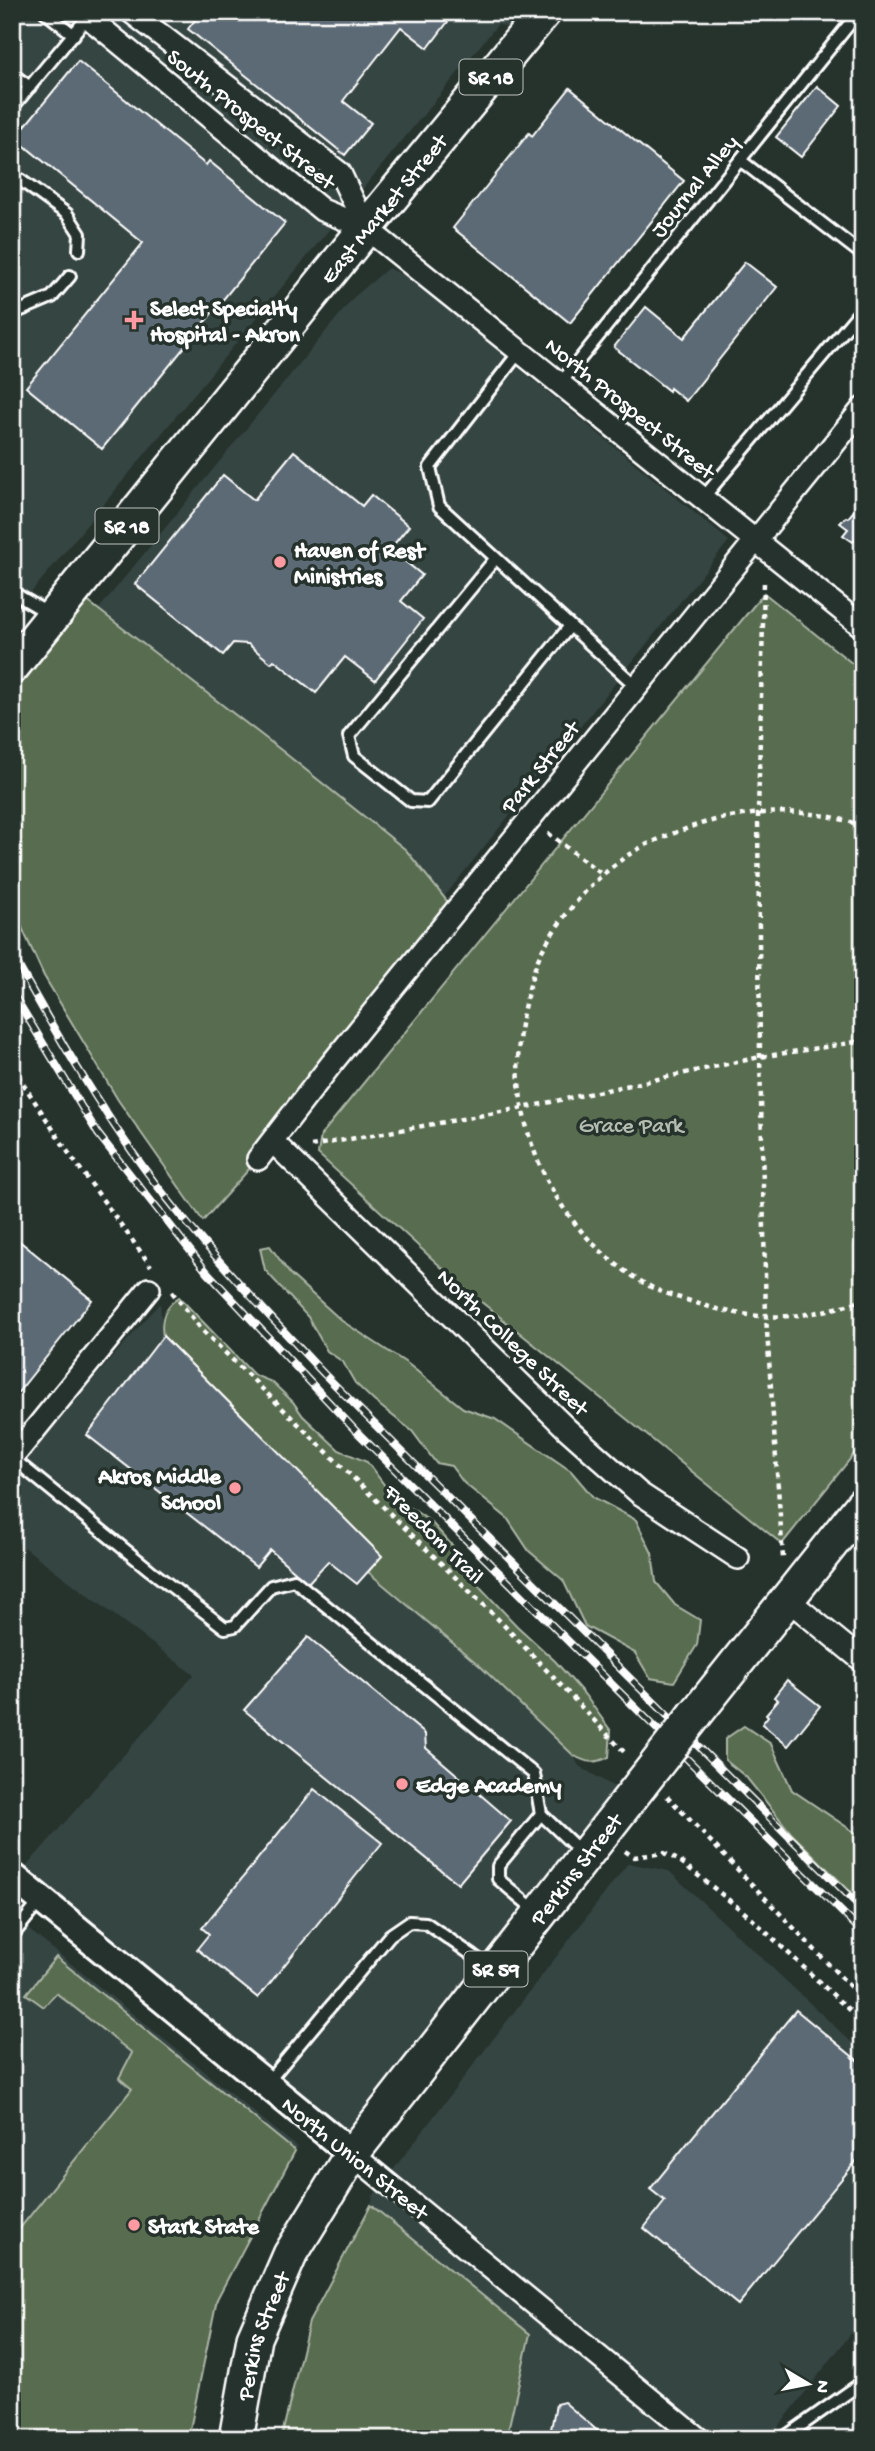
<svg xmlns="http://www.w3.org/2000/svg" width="875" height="2451" viewBox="0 0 875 2451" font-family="'Gochi Hand',sans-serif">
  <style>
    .built { fill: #364442 }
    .green { fill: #596c4f; stroke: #acb6a7; stroke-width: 2 }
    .building { fill: #5c6b74; stroke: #fff; stroke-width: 2 }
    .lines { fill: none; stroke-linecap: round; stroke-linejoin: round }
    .service-casing { stroke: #fff; stroke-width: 16 }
    .minor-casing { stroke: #fff; stroke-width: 26 }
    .tertiary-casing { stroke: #fff; stroke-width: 32 }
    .primary-casing { stroke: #fff; stroke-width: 38 }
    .path { stroke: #fff; stroke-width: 4.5; stroke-dasharray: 5 5; stroke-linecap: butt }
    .service { stroke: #26332d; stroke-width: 10 }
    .minor { stroke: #26332d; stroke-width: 21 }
    .tertiary { stroke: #26332d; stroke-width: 26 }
    .primary { stroke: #26332d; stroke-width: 33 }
    .rail-casing { stroke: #fff; stroke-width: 8 }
    .rail { stroke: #26332d; stroke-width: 5; stroke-dasharray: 16; stroke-linecap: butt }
    .primary-bridge-casing { stroke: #fff; stroke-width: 38; stroke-linecap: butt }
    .primary-bridge { stroke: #26332d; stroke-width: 33 }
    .poi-dot { fill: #ff9aa2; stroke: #26332d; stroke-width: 2.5 }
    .labels { text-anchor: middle; stroke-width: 7; stroke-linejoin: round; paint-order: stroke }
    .shield { fill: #26332d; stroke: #bec2c0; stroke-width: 2 }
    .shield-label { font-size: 21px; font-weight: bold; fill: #fff }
    .street-label { font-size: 23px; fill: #fff; stroke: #26332d }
    .poi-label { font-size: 23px; font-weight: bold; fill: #fff; stroke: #26332d; text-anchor: start }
    .park-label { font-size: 23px; fill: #b4bdb0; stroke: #26332d }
  </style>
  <rect width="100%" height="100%" fill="#26332d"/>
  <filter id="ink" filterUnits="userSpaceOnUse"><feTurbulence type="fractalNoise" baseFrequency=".0143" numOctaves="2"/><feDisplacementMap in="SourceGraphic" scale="14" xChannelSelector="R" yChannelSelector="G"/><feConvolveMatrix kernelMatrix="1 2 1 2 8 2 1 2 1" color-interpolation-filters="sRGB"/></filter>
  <g filter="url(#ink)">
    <path class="built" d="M 12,12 L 533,12 L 517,32 L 498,24 L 12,616 Z
      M 388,268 L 408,277 L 729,541 L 444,897 L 406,850 L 281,750 L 98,610 L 354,297 Z
      M 160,1303 L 163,1336 L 382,1556 L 369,1572 L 480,1666 L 573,1755 L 579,1766 L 619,1790 L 353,2141 L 23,1870 L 194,1675 L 12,1538 L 12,1472 Z
      M 628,1863 L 669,1871 L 863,2053 L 863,2318 L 769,2439 L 506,2439 L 529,2334 L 371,2205 L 373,2196 Z
      M 12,1916 L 297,2147 L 217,2299 L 188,2439 L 12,2439 Z"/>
    <path class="green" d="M 73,590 L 281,750 L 406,850 L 455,911 L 258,1159 L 203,1221 L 118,1100 L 44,976 L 12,906 L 12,666 Z
      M 764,593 L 863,672 L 863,1443 L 782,1544 L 464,1288 L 318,1154 L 321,1135 Z
      M 270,1246 L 290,1274 L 342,1321 L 408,1364 L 463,1408 L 495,1419 L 571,1471 L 593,1497 L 636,1520 L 652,1553 L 656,1582 L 675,1605 L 700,1620 L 697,1645 L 674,1682 L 650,1678 L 635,1653 L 585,1626 L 563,1580 L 529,1551 L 507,1518 L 464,1483 L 451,1466 L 436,1463 L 412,1431 L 374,1401 L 355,1383 L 343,1362 L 327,1351 L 308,1317 L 265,1270 L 260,1248 Z
      M 179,1297 L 254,1375 L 272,1382 L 293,1402 L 303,1416 L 339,1450 L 367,1462 L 392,1495 L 431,1522 L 462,1556 L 480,1587 L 517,1626 L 555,1661 L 585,1695 L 611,1731 L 609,1757 C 595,1764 586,1763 573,1755 L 480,1666 L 368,1572 L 382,1556 L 163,1336 C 160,1319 165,1306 179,1297 Z
      M 744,1726 L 771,1744 L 792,1790 L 863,1838 L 863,1904 L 791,1833 L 746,1777 L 725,1760 L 725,1739 Z
      M 56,1957 L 295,2151 L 217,2299 L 188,2439 L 12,2439 L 12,2238 L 132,2089 L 119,2078 L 132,2053 L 56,1993 L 44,2007 L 26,1994 Z
      M 371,2205 L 530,2334 L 506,2439 L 281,2439 L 309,2322 Z"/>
    <path class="building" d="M 201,12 L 442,12 L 450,19 L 428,48 L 401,27 L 343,101 L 371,123 L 345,155 L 188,29 Z
      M 78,61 L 206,165 L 209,161 L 285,223 L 102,449 L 26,387 L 143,243 L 15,138 Z
      M 817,86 L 841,106 L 801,157 L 776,137 Z
      M 570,88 L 684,181 L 570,323 L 453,228 L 529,133 L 532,136 Z
      M 745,262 L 777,287 L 686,401 L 670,388 L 669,391 L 614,347 L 646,307 L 684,338 Z
      M 294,451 L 362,506 L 371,495 L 409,526 L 390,549 L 422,575 L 401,601 L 423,619 L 375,680 L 345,657 L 316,693 L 274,660 L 271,663 L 248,644 L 233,643 L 223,655 L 135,584 L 223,475 L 254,500 Z
      M 863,500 L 863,538 L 859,535 L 853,542 L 843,535 L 848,529 L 840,523 L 846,517 L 848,518 Z
      M 12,1235 L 92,1300 L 12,1400 Z
      M 163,1336 L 382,1556 L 357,1584 L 328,1561 L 308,1583 L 270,1550 L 256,1567 L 87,1435 Z
      M 308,1637 L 425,1734 L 426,1748 L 511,1821 L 458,1884 L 244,1710 Z
      M 787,1680 L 820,1706 L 788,1746 L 762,1724 L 768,1716 L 766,1714 L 778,1700 L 774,1697 Z
      M 314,1789 L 382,1843 L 258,1998 L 197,1949 L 209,1934 L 202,1928 Z
      M 796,2010 L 863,2065 L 863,2153 L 738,2305 L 644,2228 L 665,2201 L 650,2189 Z
      M 564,2402 L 607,2439 L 549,2439 L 556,2404 Z"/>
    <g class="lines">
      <g class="service-casing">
        <path id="service" d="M 45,12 L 74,35
          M 12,74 L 30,87
          M 12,108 L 90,14
          M 740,160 L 863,255
          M 12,174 L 67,214 L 80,234 L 79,250
          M 12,314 L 52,297 L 70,276
          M 520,351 L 430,467 L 439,506 L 637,687
          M 560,384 L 859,12
          M 703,498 L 863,308
          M 496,558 L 349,736 L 354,756 L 411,801 L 428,802 L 570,626
          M 12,592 L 51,615
          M 12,1458 L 150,1570 L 225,1628 L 235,1626 L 271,1586 L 294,1580 L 534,1774 L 541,1814 L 581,1852
          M 536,1911 L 498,1879 L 498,1866 L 541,1814
          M 12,1936 L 41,1900
          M 266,2084 L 390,1935 L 409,1922 L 426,1923 L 491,1968
          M 782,2439 L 863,2382"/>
      </g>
      <g class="minor-casing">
        <path id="minor" d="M 131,12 L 340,173 L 366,228
          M 88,17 L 322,210 L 366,228 L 863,627
          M 272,1141 L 567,1429 L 639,1493 L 738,1558
          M 258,1159 L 332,1063 L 863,408
          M 12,1458 L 149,1289
          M 786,1598 L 863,1661
          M 352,2154 L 699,2439"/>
      </g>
      <g class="tertiary-casing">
        <path id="tertiary" d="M 12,1876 L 352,2154"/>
      </g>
      <g class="primary-casing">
        <g id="primary">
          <path id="s1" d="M 12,667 L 366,228 L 544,12"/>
          <path d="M 695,1715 L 863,1504"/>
          <path id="s2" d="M 236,2439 L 254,2338 L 290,2255 L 352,2154 L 641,1784"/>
        </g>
      </g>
      <path class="path" d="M 764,583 L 758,813 L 760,1057 L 766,1317 L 783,1558
        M 863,827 C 815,805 740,810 691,827 C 675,833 657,839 642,847 C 602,868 565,910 543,949 C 534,965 530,986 525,1004 C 498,1116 553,1238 657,1290 C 666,1294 677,1297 687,1300 C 752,1322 797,1322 863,1300
        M 548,833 L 603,875
        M 12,1067 L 70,1155 L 151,1266
        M 311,1146 L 523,1108 L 760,1057 L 863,1041
        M 172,1292 L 202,1330 L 497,1618 L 627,1755
        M 667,1796 L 863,2000
        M 625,1851 L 634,1857 L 664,1853 L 680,1861 L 750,1917 L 863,2023"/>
      <use href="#service" class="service"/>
      <use href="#minor" class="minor"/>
      <use href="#tertiary" class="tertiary"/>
      <use href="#primary" class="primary"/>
      <g class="rail-casing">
        <path id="rail" d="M 12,954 C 47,1018 83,1080 124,1140 C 182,1225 254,1300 324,1374 L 863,1910
          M 12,992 L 98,1134 L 207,1272 L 355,1430 L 863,1933"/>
      </g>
      <use href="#rail" class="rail"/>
      <g class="primary-bridge-casing">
        <path id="primary-bridge" d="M 641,1784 L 695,1715"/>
      </g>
      <use href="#primary-bridge" class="primary-bridge"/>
    </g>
  </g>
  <g class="poi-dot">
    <path d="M130.5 309.5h7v7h7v7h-7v7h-7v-7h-7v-7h7z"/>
    <circle cx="280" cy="562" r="7"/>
    <circle cx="235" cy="1488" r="7"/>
    <circle cx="402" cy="1784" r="7"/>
    <circle cx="134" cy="2225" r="7"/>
  </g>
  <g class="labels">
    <g class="shield">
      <rect x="459.5" y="59.5" width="63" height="35" rx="5"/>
      <rect x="95.5" y="508.5" width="63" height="35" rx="5"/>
      <rect x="464.5" y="1951.5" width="63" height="35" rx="5"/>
    </g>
    <g class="shield-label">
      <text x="491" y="84">SR 18</text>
      <text x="127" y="533">SR 18</text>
      <text x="496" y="1976">SR 59</text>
    </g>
    <g class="street-label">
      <text transform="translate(252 118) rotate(39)" y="8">South Prospect Street</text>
      <text transform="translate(693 185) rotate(-51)" y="8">Journal Alley</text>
      <text dy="8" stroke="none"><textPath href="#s1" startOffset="590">East Market Street</textPath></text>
      <text transform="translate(631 407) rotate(39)" y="8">North Prospect Street</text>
      <text transform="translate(539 766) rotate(-51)" y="8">Park Street</text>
      <text transform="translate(514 1341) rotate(44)" y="8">North College Street</text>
      <text transform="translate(435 1533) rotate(45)" y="8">Freedom Trail</text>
      <text dy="8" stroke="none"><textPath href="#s2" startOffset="674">Perkins Street</textPath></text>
      <text transform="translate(356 2157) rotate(39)" y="8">North Union Street</text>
      <text dy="8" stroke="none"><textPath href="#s2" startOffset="107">Perkins Street</textPath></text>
    </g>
    <g class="poi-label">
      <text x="150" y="315">Select Specialty<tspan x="150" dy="26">Hospital - Akron</tspan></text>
      <text x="294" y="557">Haven of Rest<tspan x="294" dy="26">Ministries</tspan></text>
      <text x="221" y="1483" text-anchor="end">Akros Middle<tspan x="221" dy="26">School</tspan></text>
      <text x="416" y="1792">Edge Academy</text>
      <text x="148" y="2233">Stark State</text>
    </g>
    <g class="park-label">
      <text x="631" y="1132">Grace Park</text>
    </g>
  </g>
  <rect width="875" height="2451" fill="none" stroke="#26332d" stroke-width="42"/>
  <rect x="21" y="21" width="833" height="2409" fill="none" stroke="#fff" stroke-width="2.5" filter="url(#ink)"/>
  <g transform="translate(808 2384) rotate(100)" stroke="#26332d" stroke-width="5" paint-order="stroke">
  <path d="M0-5L12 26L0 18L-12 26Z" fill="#ffffff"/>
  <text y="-10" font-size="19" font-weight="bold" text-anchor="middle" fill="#ffffff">N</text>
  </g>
</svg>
